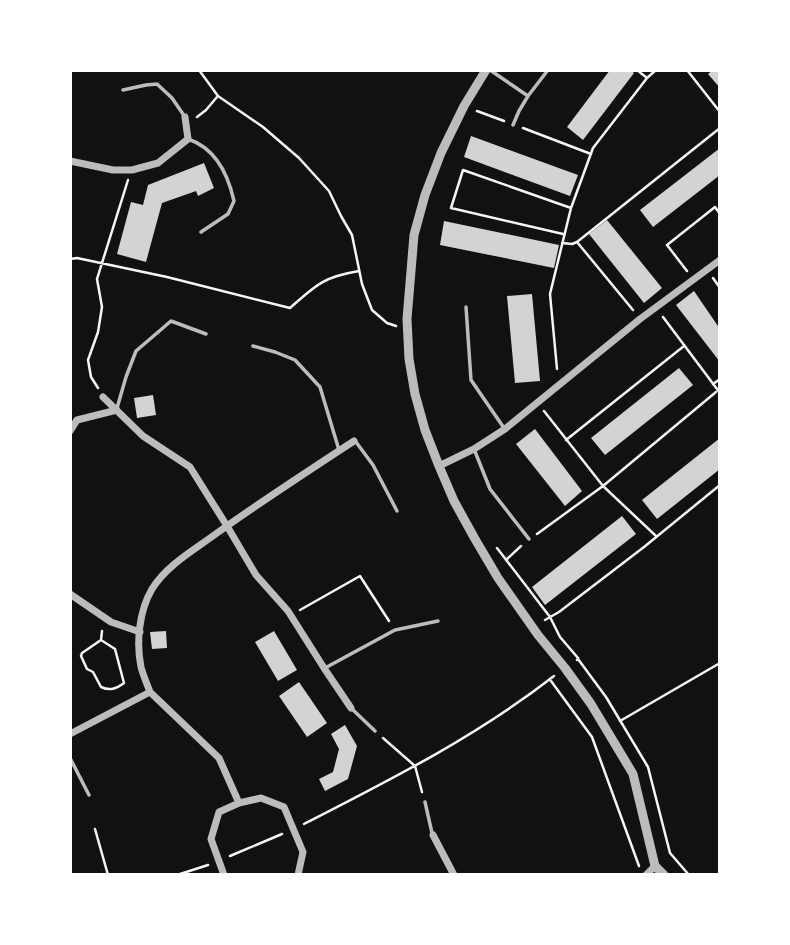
<svg xmlns="http://www.w3.org/2000/svg" width="790" height="945" viewBox="0 0 790 945" font-family="'DejaVu Sans',sans-serif">
  <style>
    .building { fill: #d3d3d3 }
    .lines { fill: none; stroke-linecap: round; stroke-linejoin: round }
    .path { stroke: #f5f5f5; stroke-width: 2.5 }
    .service { stroke: #bcbcbc; stroke-width: 3.5 }
    .minor { stroke: #bcbcbc; stroke-width: 7 }
    .tertiary { stroke: #bcbcbc; stroke-width: 9 }
  </style>
  <rect width="100%" height="100%" fill="#111"/>
  <path class="building" d="M 610,70 L 630,70 L 634,73 L 583,140 L 567,127 Z
    M 713,70 L 720,70 L 720,88 L 708,74 Z
    M 471,136 L 578,175 L 570,196 L 464,157 Z
    M 720,148 L 720,175 L 653,227 L 640,210 Z
    M 204,163 L 214,188 L 198,196 L 196,191 L 162,203 L 146,262 L 117,254 L 131,202 L 143,205 L 148,185 Z
    M 607,220 L 662,288 L 644,303 L 589,234 Z
    M 444,221 L 559,245 L 554,268 L 440,245 Z
    M 694,291 L 720,329 L 720,362 L 676,305 Z
    M 532,294 L 540,381 L 515,383 L 507,296 Z
    M 679,368 L 693,385 L 605,455 L 591,438 Z
    M 153,395 L 156,415 L 137,418 L 134,398 Z
    M 535,429 L 582,491 L 565,506 L 516,444 Z
    M 720,438 L 720,469 L 657,519 L 642,500 Z
    M 622,516 L 636,534 L 545,605 L 532,587 Z
    M 166,631 L 167,648 L 152,649 L 150,632 Z
    M 274,631 L 297,670 L 278,681 L 255,642 Z
    M 299,682 L 327,723 L 307,737 L 279,696 Z
    M 345,725 L 357,746 L 348,779 L 325,791 L 319,779 L 333,772 L 339,749 L 331,734 Z"/>
  <g class="lines">
    <path class="path" d="M 199,70 L 218,96 L 263,127 L 299,158 L 329,191 L 341,216 L 352,235 L 362,284 L 372,310 L 387,323 L 396,326
      M 637,70 L 647,78
      M 687,70 L 720,112
      M 477,111 L 504,121
      M 197,117 L 206,110 L 217,97
      M 523,128 L 591,154
      M 563,234 L 451,208 L 463,170 L 571,208
      M 577,242 L 633,310
      M 562,243 L 572,244 L 577,242 L 720,128
      M 70,259 L 77,258 L 167,277 L 290,308 C 316,285 323,277 359,271
      M 687,271 L 667,245 L 715,207 L 720,214
      M 713,278 L 720,288
      M 663,317 L 720,393
      M 557,369 L 550,294 L 571,208 L 593,148 L 647,78 L 656,70
      M 713,384 L 720,379
      M 98,388 L 91,377 L 88,360 L 98,332 L 102,307 L 97,279 L 128,180
      M 544,411 L 603,486 L 656,536
      M 566,440 L 684,346
      M 537,534 L 603,486 L 716,392
      M 497,548 L 550,617 L 560,637 L 578,658
      M 506,560 L 521,546
      M 300,610 L 360,576 L 389,621
      M 545,620 L 559,612 L 644,547 L 720,485
      M 101,640 L 82,653 L 81,656 L 87,669 L 93,672 L 101,687 C 110,691 116,689 124,683 L 115,649 L 101,640 L 102,631
      M 577,660 L 578,659 L 606,697 L 648,767 L 670,853 L 689,875
      M 551,681 L 592,737 L 639,866
      M 620,721 L 720,663
      M 383,738 L 415,766 L 422,792
      M 304,824 C 390,780 477,736 554,676
      M 95,829 L 108,875
      M 230,856 L 282,834
      M 177,875 L 208,865"/>
    <path class="service" d="M 490,70 L 528,96 L 548,70
      M 123,90 L 146,85 L 157,84 L 172,98 L 185,117
      M 513,125 L 519,111 L 528,96
      M 188,139 C 215,148 228,174 234,201 L 228,214 L 201,232
      M 466,307 L 471,380 L 504,428
      M 253,346 L 275,352 L 295,360 L 320,387 L 339,450
      M 117,408 L 126,377 L 136,351 L 171,321 L 206,334
      M 356,442 L 373,465 L 397,511
      M 474,449 L 490,489 L 529,539
      M 325,668 L 395,630 L 438,621
      M 351,708 L 375,731
      M 70,758 L 89,795
      M 425,802 L 432,833"/>
    <path class="minor" d="M 70,161 L 113,170 L 132,170 L 158,163 L 188,139 L 185,117
      M 103,397 L 143,436 L 190,467 L 227,526 L 256,575 L 288,611 L 324,668 L 351,708
      M 70,431 L 77,420 L 117,410
      M 439,466 L 474,449 L 505,429 L 640,319 L 720,260
      M 70,594 L 111,622 L 140,632
      M 150,692 C 147,684 143,675 141,667 C 136,643 139,611 152,589 C 167,565 194,550 217,533 C 262,501 308,471 354,441
      M 70,734 L 150,692 L 219,758 L 239,803
      M 433,835 L 454,875
      M 224,875 L 211,839 L 219,812 L 239,803 L 261,798 L 284,807 L 303,852 L 298,875
      M 646,875 L 655,866"/>
    <path class="tertiary" d="M 486,70 L 464,106 L 441,153 L 425,195 L 414,235 L 407,319 L 409,359 L 415,394 L 425,430 L 439,466 L 454,501 L 475,539 L 498,578 L 538,635 L 565,668 L 591,704 L 633,774 L 655,866 L 664,875"/>
  </g>
  <rect width="790" height="945" fill="none" stroke="#ffffff" stroke-width="144"/>
</svg>
